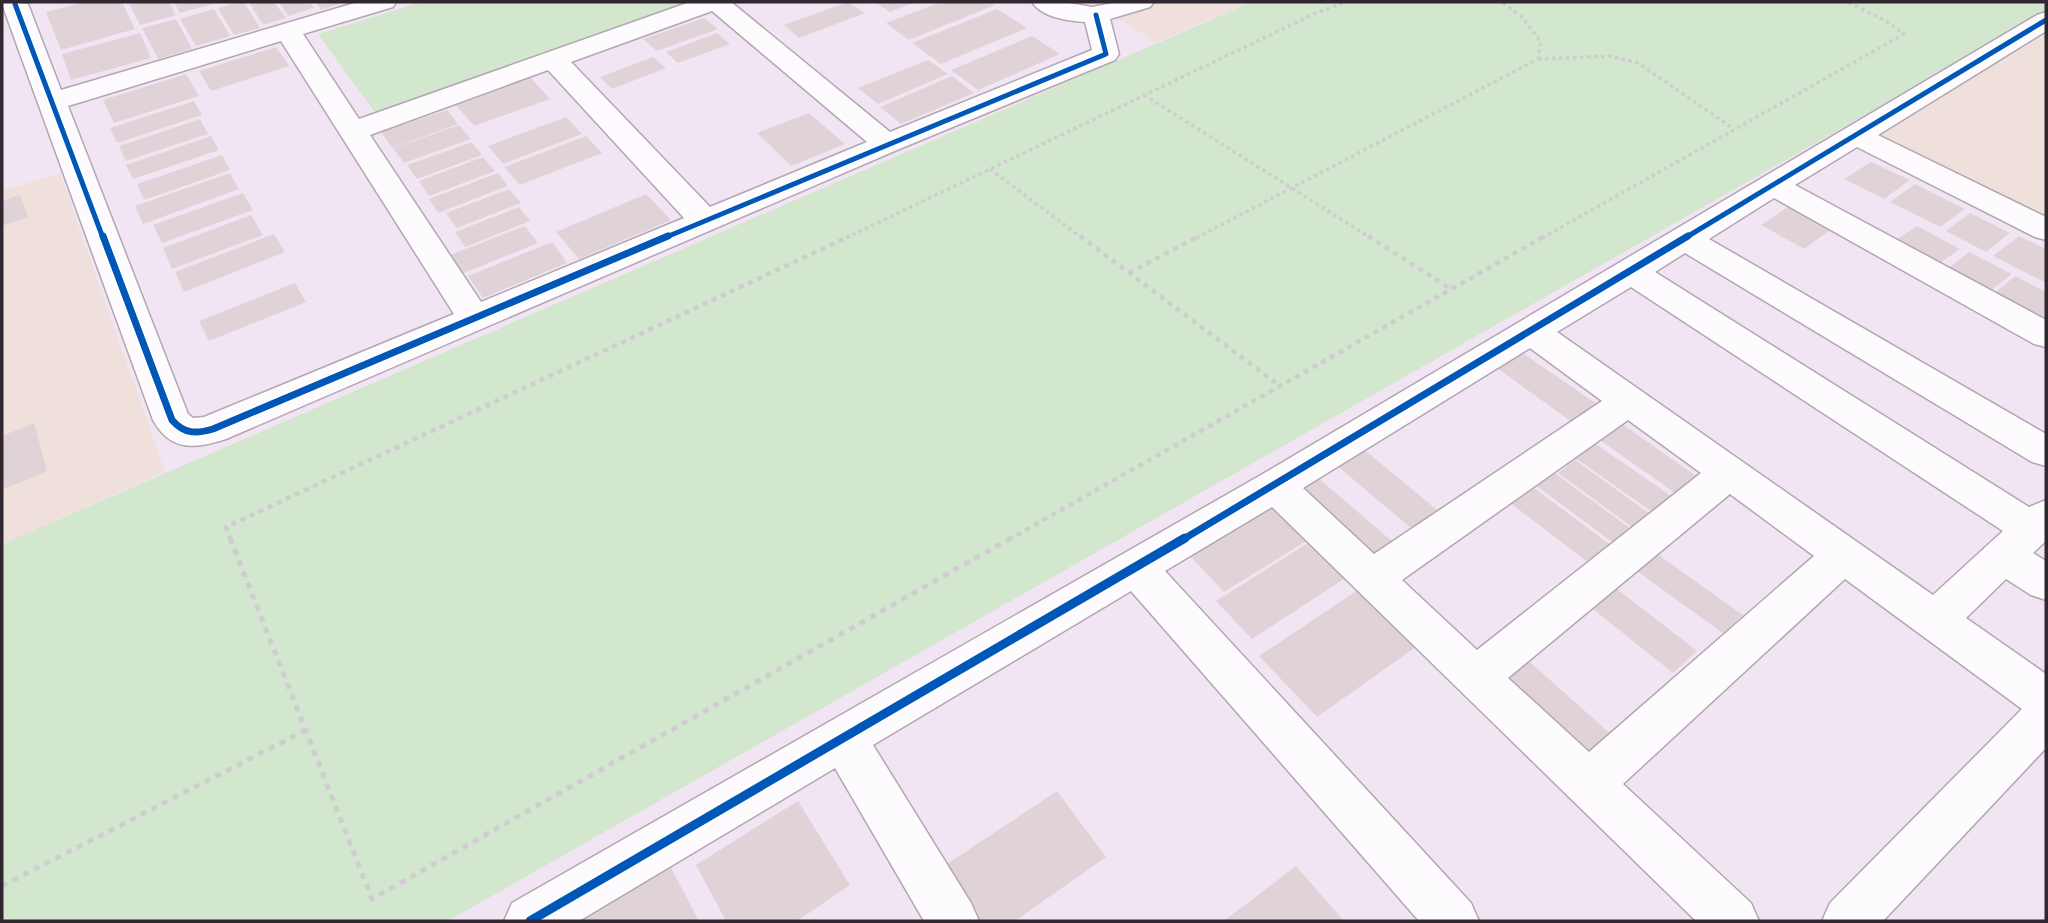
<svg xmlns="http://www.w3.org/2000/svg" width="2048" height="923" viewBox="0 0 2048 923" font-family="Rubik,sans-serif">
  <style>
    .commercial { fill: #efe0dc }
    .green { fill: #d2e7ce }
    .building { fill: #e0d3d8 }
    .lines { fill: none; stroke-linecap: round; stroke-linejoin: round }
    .minor-casing { stroke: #b1a6b1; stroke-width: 3 }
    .path-far2 { stroke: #d0ccd0; stroke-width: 3.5; stroke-dasharray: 3.5 3.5; stroke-linecap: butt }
    .path-far1 { stroke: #d0ccd0; stroke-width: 4.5; stroke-dasharray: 5 5; stroke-linecap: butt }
    .path { stroke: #d0ccd0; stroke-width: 5; stroke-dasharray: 6 6; stroke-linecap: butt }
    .minor { fill: #fdfbfd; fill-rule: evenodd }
    .cycleway-far2-casing { stroke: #fff; stroke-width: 9 }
    .cycleway-far1-casing { stroke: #fff; stroke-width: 11 }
    .cycleway-casing { stroke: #fff; stroke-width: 13 }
    .cycleway-far2 { stroke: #0057b8; stroke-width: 5 }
    .cycleway-far1 { stroke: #0057b8; stroke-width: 7 }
    .cycleway { stroke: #0057b8; stroke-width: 9 }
  </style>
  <rect width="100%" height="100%" fill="#f2e5f3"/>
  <path class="commercial" d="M 1091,2 L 1252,2 L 1156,42 Z
    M 2046,12 L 2046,218 L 1850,124 Z
    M 60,173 L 165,472 L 2,544 L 2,191 Z"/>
  <path class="green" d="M 422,2 L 690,2 L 695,6 L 377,115 L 318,34 Z
    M 1252,2 L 2046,2 L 2046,12 L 448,921 L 2,921 L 2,544 Z"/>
  <path class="building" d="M 84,2 L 122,2 L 135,29 L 61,50 L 46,12 Z
    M 128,2 L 169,2 L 176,15 L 140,25 Z
    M 174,2 L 215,2 L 216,3 L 180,13 Z
    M 238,2 L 244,2 L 260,28 L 234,35 L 218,8 Z
    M 249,2 L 274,2 L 286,18 L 263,25 Z
    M 279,2 L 310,2 L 314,8 L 288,16 Z
    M 315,2 L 345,2 L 321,10 Z
    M 848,2 L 865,13 L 799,38 L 784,25 Z
    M 875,2 L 915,2 L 890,12 Z
    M 941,2 L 989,2 L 995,5 L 909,40 L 886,23 Z
    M 214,9 L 230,36 L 196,46 L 180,19 Z
    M 997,9 L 1027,28 L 941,64 L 912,43 Z
    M 704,18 L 718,29 L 657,51 L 643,39 Z
    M 176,19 L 192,49 L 158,59 L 142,28 Z
    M 140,33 L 151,58 L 71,80 L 62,54 Z
    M 717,33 L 730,44 L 678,63 L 666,52 Z
    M 1032,36 L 1060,54 L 978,90 L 951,70 Z
    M 276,47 L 289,66 L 211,91 L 199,71 Z
    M 653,57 L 666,68 L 612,89 L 600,77 Z
    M 928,60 L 948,74 L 878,104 L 858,88 Z
    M 186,74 L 199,96 L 114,123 L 103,100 Z
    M 952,76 L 974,93 L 901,124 L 880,107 Z
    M 531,78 L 550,99 L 474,126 L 456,105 Z
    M 194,101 L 202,115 L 117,143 L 110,128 Z
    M 447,110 L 458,124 L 392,148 L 381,132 Z
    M 809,113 L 845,144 L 791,166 L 757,133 Z
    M 566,117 L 582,134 L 503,164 L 488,146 Z
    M 200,119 L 208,134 L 126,161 L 119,146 Z
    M 459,125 L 471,139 L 404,163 L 393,148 Z
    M 211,136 L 219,150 L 133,179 L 126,165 Z
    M 586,136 L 602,153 L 520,185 L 504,167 Z
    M 472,142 L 482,155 L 417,179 L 407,165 Z
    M 222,155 L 230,170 L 144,200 L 137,184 Z
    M 483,157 L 495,171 L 429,196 L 419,181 Z
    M 1871,162 L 1910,180 L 1884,199 L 1844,179 Z
    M 230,173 L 239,189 L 143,224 L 135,206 Z
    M 498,173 L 508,186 L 438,213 L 429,199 Z
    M 1915,184 L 1965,209 L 1940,227 L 1890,202 Z
    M 509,189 L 521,203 L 457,228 L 446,213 Z
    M 243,193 L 253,210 L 162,243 L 153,225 Z
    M 646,194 L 671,220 L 579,259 L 556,232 Z
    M 20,195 L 28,217 L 2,226 L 2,201 Z
    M 1790,206 L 1833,228 L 1804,249 L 1761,225 Z
    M 519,207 L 530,221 L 465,247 L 455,232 Z
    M 1970,213 L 2010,233 L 1986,252 L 1946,231 Z
    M 251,215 L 263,235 L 172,269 L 163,248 Z
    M 525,226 L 538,243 L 459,275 L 447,256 Z
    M 1917,226 L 1960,249 L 1936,266 L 1893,242 Z
    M 274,234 L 285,252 L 184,292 L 175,272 Z
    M 2019,236 L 2046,249 L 2046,283 L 1993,256 Z
    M 552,242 L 567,263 L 483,298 L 468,276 Z
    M 1969,252 L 2012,274 L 1988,293 L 1945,271 Z
    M 2015,276 L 2046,292 L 2046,314 L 2040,320 L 1992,295 Z
    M 295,283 L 306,302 L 209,341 L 199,321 Z
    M 1521,352 L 1601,407 L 1576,425 L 1497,368 Z
    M 34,423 L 47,471 L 2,490 L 2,436 Z
    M 1622,424 L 1706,483 L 1685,500 L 1600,440 Z
    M 1584,436 L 1680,502 L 1661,518 L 1565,451 Z
    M 1361,447 L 1437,510 L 1411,528 L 1335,464 Z
    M 1575,460 L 1660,521 L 1643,535 L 1558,473 Z
    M 1552,471 L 1639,535 L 1623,550 L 1534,484 Z
    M 1317,477 L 1393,542 L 1368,559 L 1292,492 Z
    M 1530,485 L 1620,552 L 1598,570 L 1509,502 Z
    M 1273,506 L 1308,540 L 1224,592 L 1190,556 Z
    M 1316,538 L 1353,573 L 1252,639 L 1216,601 Z
    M 1646,546 L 1743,615 L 1724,634 L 1626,563 Z
    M 1603,578 L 1697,651 L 1673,673 L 1579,598 Z
    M 1361,588 L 1420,644 L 1317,717 L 1259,656 Z
    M 1522,655 L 1623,745 L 1590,772 L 1489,678 Z
    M 1057,791 L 1106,857 L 1015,921 L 979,921 L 944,866 Z
    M 798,801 L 850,885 L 797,921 L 726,921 L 696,865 Z
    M 668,862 L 699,921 L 574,921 Z
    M 1296,866 L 1344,921 L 1224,921 Z"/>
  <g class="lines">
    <g class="minor-casing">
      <path id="minor" d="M 4,2 L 28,4 L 61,90 L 358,2 L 396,2 L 393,7 L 303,34 L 359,119 L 690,2 L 731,2 L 890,132 L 1092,50 L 1085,22 C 1068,21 1041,17 1032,2 L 1063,2 L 1092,7 L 1118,2 L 1154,2 L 1150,7 L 1110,19 L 1119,54 L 1115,60 L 897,150 L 226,439 C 195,449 171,452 153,420 L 2,4 ZM 712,11 L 867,142 L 710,207 L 571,62 ZM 281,41 L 454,314 L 204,417 L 193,418 L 188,414 L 68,106 ZM 548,70 L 684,218 L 481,302 L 370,135 Z
        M 2046,12 L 2046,31 L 1878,135 L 2046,217 L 2046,240 L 2035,237 L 1857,147 L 1795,185 L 2046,320 L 2046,347 L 2034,344 L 1774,198 L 1709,239 L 2046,434 L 2046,466 L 2032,462 L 1685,253 L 1655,272 L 2029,507 L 2046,500 L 2046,541 L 2033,553 L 2046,561 L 2046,600 L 2031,595 L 2006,579 L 1966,618 L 2046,674 L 2046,748 L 1883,921 L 1822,921 L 1830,903 L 2022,709 L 1845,579 L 1623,784 L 1751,903 L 1759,921 L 1696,921 L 1272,507 L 1165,571 L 1471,903 L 1479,921 L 1419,921 L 1131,591 L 873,745 L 971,903 L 979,921 L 924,921 L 835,768 L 579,921 L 504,921 L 512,903 L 1261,475 L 2037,15 ZM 1631,287 L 2003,531 L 1933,595 L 1557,332 ZM 1530,348 L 1602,401 L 1374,554 L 1303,488 ZM 1628,420 L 1701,473 L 1477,650 L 1402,580 ZM 1730,494 L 1814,556 L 1589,752 L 1508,678 Z"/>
    </g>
    <path class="path-far2" d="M 1538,59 L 1611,56 L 1638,63 L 1734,129
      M 1144,95 L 1371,238
      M 990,169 L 1082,238
      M 846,238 L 1316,13 L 1346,2
      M 1196,238 L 1538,59 L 1541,42 L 1522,17 L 1501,2
      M 1542,238 L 1904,34 L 1884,20 L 1848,2"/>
    <path class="path-far1" d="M 1080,236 L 1280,386
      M 1368,236 L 1451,289
      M 1129,273 L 1199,236
      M 231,540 L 226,527 L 850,236
      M 1008,540 L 1545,236"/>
    <path class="path" d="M 230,538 L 372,899 L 1011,538
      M 2,886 L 306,730"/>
    <use href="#minor" class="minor"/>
    <g class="cycleway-far2-casing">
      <path id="cycleway-far2" d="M 15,4 L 103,238
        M 664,238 L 1106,54 L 1096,15
        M 1685,238 L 2046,20"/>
    </g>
    <g class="cycleway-far1-casing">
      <path id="cycleway-far1" d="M 103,236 L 172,420 C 184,434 196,434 213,429 L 668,236
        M 1182,540 L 1688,236"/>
    </g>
    <g class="cycleway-casing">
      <path id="cycleway" d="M 530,921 L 1185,538"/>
    </g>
    <use href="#cycleway-far2" class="cycleway-far2"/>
    <use href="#cycleway-far1" class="cycleway-far1"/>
    <use href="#cycleway" class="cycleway"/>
  </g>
  <rect width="2048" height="923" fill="none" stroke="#302731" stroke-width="7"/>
</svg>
